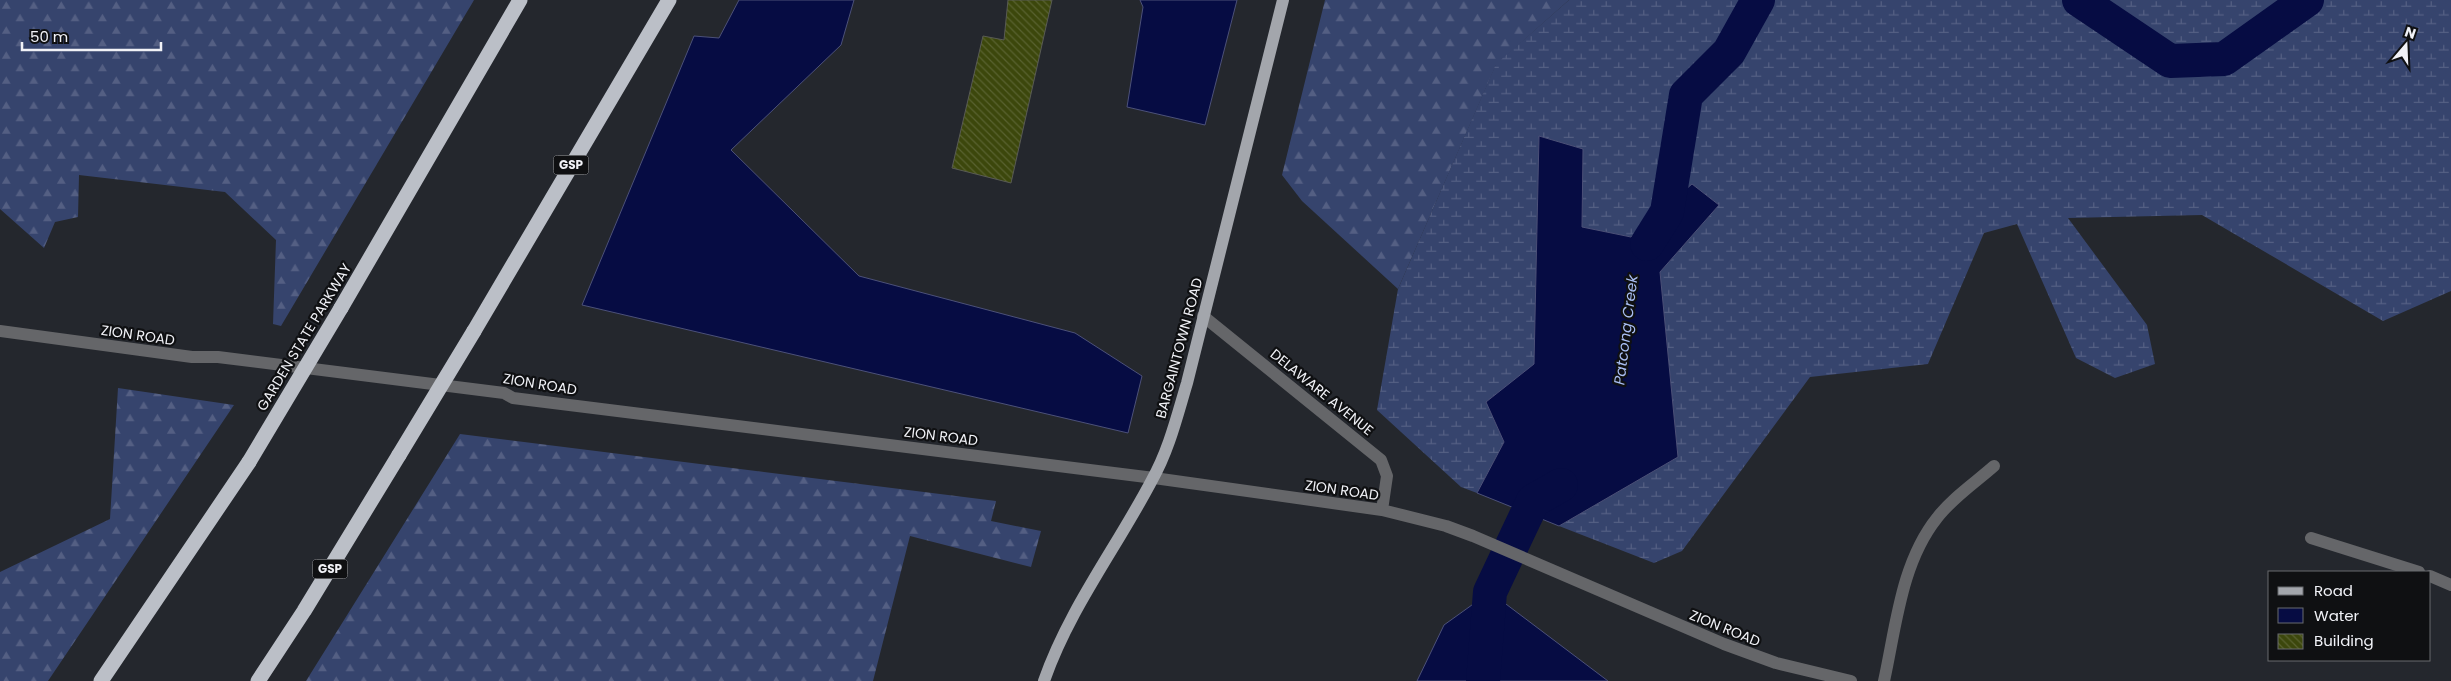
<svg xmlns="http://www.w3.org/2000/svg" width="2451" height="681" viewBox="0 0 2451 681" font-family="Poppins,sans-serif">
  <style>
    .forest { fill: url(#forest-firs) }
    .wetland { fill: url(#wetland-marsh) }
    .water { fill: #060c43; stroke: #4c5179 }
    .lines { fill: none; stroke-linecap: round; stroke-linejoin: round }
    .river { stroke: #060c43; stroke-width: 34 }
    .building { fill: url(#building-back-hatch); stroke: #595b54 }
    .minor { stroke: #656669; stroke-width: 12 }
    .major { stroke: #a3a6ac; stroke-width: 12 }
    .highway { stroke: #bbbfc7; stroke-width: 15 }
    .highway-bridge { stroke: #bbbfc7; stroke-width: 15 }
    .labels { text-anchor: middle; stroke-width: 4.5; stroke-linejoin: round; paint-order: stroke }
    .shield { fill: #0f1012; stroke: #adaeb2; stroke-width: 1 }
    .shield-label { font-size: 12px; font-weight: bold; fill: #f1f2f7 }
    .street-label { font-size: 14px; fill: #f1f2f7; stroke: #0f1012 }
    .water-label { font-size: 15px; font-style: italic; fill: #a9bef3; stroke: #0f1012 }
  </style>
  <defs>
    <pattern id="forest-firs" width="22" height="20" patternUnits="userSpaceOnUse" patternTransform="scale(1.25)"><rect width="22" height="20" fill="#36446d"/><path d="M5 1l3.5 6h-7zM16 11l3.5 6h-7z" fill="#545f83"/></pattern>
    <pattern id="wetland-marsh" width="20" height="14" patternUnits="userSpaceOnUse" patternTransform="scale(1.25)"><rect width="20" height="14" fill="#36446d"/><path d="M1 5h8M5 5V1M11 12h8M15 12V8" fill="none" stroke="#545f83"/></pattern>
    <pattern id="building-back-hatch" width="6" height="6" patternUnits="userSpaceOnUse" patternTransform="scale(1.25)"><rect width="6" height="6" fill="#3c470c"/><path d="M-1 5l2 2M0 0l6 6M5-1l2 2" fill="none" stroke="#596230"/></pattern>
  </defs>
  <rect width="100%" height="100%" fill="#24272d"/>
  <path class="forest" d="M 0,0 L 474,0 L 281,326 L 273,324 L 276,240 L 225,192 L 79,175 L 78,217 L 55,222 L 44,248 L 0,209 Z
    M 1325,0 L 1569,0 L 1496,65 L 1398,289 L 1302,201 L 1282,175 Z
    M 118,388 L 234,405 L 48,681 L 0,681 L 0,572 L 110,519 Z
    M 460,434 L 996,501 L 991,521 L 1041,531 L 1031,567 L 910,536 L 873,681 L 306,681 Z"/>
  <path class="wetland" d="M 1569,0 L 2451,0 L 2451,291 L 2383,321 L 2202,215 L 2068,218 L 2147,325 L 2155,364 L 2115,378 L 2076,358 L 2017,224 L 1984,233 L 1928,364 L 1810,377 L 1682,551 L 1654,563 L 1559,526 L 1678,457 L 1660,272 L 1719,205 L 1692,184 L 1631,237 L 1582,227 L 1583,149 L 1539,136 L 1534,365 L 1486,402 L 1504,442 L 1477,493 L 1461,487 L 1377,410 L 1398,289 L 1496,64 Z"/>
  <path class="water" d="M 739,0 L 854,0 L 841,45 L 731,150 L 859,276 L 1075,333 L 1142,376 L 1128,433 L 582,305 L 694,36 L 719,38 Z
    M 1140,0 L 1237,0 L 1205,125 L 1127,107 L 1143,7 Z
    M 1539,136 L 1583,149 L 1582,227 L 1631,237 L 1692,184 L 1719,205 L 1660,272 L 1678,457 L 1559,526 L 1477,493 L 1504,442 L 1486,402 L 1534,364 Z
    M 1490,592 L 1608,681 L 1417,681 L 1444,625 Z"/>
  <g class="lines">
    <path class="river" d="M 2079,0 L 2170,61 L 2224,59 L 2307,0
      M 1647,244 L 1667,212 L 1686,95 L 1729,52 L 1758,0
      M 1483,681 L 1490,592 L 1533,501 L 1561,485"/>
  </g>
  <path class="building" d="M 1008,0 L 1052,0 L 1011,183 L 952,168 L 983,36 L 1004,40 Z"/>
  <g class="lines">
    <path class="minor" d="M 1203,316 L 1381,460 L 1387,476 L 1382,510
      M 0,331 L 192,357 L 218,357 L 504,393 L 513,398 L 1154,478 L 1382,510 L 1446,526 L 1473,536 L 1724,644 L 1776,663 L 1851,681
      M 2311,538 L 2419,572
      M 2430,576 L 2451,585
      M 1884,681 C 1896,627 1901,563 1937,518 C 1952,498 1976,482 1994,466"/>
    <path class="major" d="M 1044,681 C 1069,609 1117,547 1152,480 C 1169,450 1177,416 1187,383 L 1283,0"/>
    <path class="highway" d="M 341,308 L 520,0
      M 474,331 L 669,0
      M 101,681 L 249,462
      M 258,681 L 304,611 L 399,455"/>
    <path class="highway-bridge" d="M 399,455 L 474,331
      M 249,462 L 341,308"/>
  </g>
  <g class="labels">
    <g class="shield">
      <rect x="553.5" y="155.5" width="35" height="19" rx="4"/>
      <rect x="312.5" y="559.5" width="35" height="19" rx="4"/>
    </g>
    <g class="shield-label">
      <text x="571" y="169">GSP</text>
      <text x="330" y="573">GSP</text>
    </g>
    <g class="street-label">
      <text transform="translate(138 335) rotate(8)" y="5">ZION ROAD</text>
      <text transform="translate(304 337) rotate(-59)" y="5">GARDEN STATE PARKWAY</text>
      <text transform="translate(1179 348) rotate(-75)" y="5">BARGAINTOWN ROAD</text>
      <text transform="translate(540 384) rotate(9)" y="5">ZION ROAD</text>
      <text transform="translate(1322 392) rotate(39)" y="5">DELAWARE AVENUE</text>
      <text transform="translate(941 436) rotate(7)" y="5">ZION ROAD</text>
      <text transform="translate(1342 490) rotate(8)" y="5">ZION ROAD</text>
      <text transform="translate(1725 628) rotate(22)" y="5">ZION ROAD</text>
    </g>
    <g class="water-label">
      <text transform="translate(1626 330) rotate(-83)" y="5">Patcong Creek</text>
    </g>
  </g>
  <rect x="2268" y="571" width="162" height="90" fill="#0f1012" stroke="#696a6e"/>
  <rect x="2278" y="587" width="25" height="8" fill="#a3a6ac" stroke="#696a6e"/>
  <text x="2314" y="596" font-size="15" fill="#f1f2f7">Road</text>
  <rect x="2278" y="608" width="25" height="15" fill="#060c43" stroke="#696a6e"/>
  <text x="2314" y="621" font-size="15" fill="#f1f2f7">Water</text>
  <rect x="2278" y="634" width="25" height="15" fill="url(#building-back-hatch)" stroke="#696a6e"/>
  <text x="2314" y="646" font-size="15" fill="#f1f2f7">Building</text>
  <g transform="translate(2406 45) rotate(19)" stroke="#0f1012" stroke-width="4" paint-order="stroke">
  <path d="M0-4L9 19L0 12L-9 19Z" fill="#f1f2f7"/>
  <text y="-8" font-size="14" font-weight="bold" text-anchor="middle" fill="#f1f2f7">N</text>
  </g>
  <path d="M22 42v8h139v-8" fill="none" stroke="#f1f2f7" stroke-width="2.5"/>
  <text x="30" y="42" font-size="15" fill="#f1f2f7" stroke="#0f1012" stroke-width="4" paint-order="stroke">50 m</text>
</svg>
